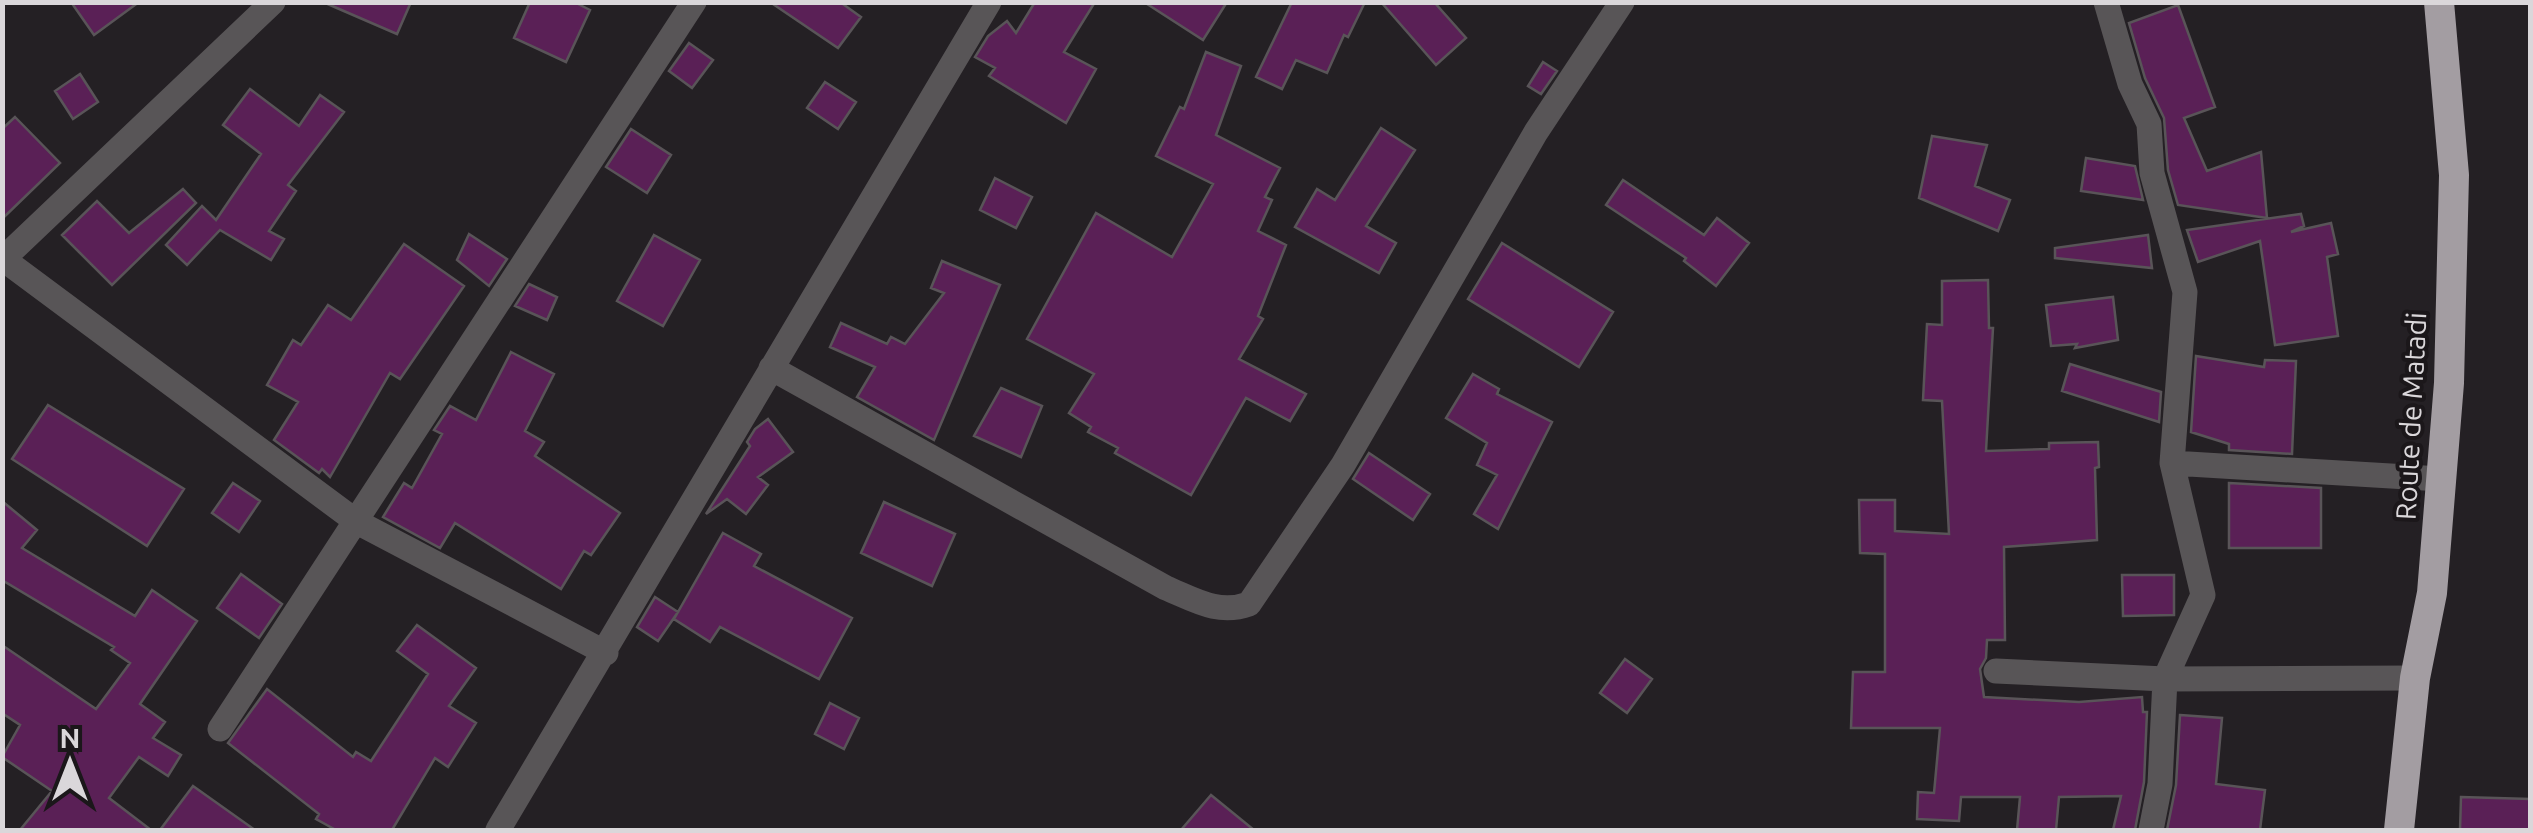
<svg xmlns="http://www.w3.org/2000/svg" width="2533" height="833" viewBox="0 0 2533 833" font-family="Ubuntu,sans-serif">
  <style>
    .building { fill: #5a2056; stroke: #595458; stroke-width: 2.5 }
    .lines { fill: none; stroke-linecap: round; stroke-linejoin: round }
    .minor { stroke: #585557; stroke-width: 25 }
    .highway { stroke: #a39da2; stroke-width: 30 }
    .labels { text-anchor: middle; stroke-width: 8; stroke-linejoin: round; paint-order: stroke }
    .street-label { font-size: 28px; fill: #dad7da; stroke: #1b171a }
  </style>
  <rect width="100%" height="100%" fill="#242024"/>
  <path class="building" d="M 71,2 L 139,2 L 94,35 Z
    M 323,2 L 411,2 L 397,34 Z
    M 530,2 L 574,2 L 590,10 L 566,62 L 514,38 Z
    M 770,2 L 840,2 L 861,17 L 838,48 Z
    M 1035,2 L 1095,2 L 1064,52 L 1096,69 L 1066,123 L 989,76 L 995,68 L 975,57 L 988,36 L 1007,21 L 1016,33 Z
    M 1144,2 L 1227,2 L 1203,40 Z
    M 1292,2 L 1365,2 L 1348,37 L 1344,35 L 1327,73 L 1296,60 L 1282,89 L 1256,77 Z
    M 1381,2 L 1434,2 L 1466,38 L 1436,65 Z
    M 2178,5 L 2215,107 L 2184,118 L 2207,171 L 2261,152 L 2267,218 L 2178,205 L 2168,170 L 2164,118 L 2145,78 L 2129,23 Z
    M 689,43 L 713,60 L 692,88 L 669,71 Z
    M 1206,52 L 1241,66 L 1216,135 L 1280,168 L 1265,197 L 1272,200 L 1258,231 L 1286,245 L 1258,316 L 1263,319 L 1239,359 L 1306,394 L 1290,421 L 1246,398 L 1191,495 L 1115,453 L 1118,448 L 1088,432 L 1091,427 L 1069,413 L 1094,374 L 1027,339 L 1096,213 L 1172,257 L 1213,184 L 1156,156 L 1180,107 L 1184,109 Z
    M 1543,62 L 1557,71 L 1541,94 L 1528,86 Z
    M 80,74 L 98,102 L 73,119 L 55,91 Z
    M 825,82 L 856,102 L 838,129 L 807,108 Z
    M 250,89 L 299,126 L 320,95 L 344,112 L 288,185 L 296,191 L 269,231 L 284,239 L 271,260 L 220,230 L 187,265 L 166,245 L 202,206 L 216,220 L 261,154 L 223,125 Z
    M 15,117 L 60,163 L 2,219 L 2,129 Z
    M 1381,128 L 1415,150 L 1366,226 L 1396,243 L 1379,273 L 1295,227 L 1317,189 L 1335,200 Z
    M 631,129 L 671,155 L 647,193 L 606,167 Z
    M 1932,136 L 1987,145 L 1975,186 L 2010,200 L 1998,231 L 1919,198 Z
    M 2086,158 L 2135,166 L 2143,200 L 2081,191 Z
    M 995,178 L 1032,197 L 1016,228 L 980,210 Z
    M 1623,180 L 1704,235 L 1717,218 L 1749,243 L 1716,286 L 1684,261 L 1686,258 L 1606,205 Z
    M 183,189 L 196,203 L 112,285 L 62,235 L 97,201 L 129,233 Z
    M 2301,214 L 2304,226 L 2291,232 L 2331,223 L 2338,254 L 2327,257 L 2338,336 L 2275,345 L 2260,241 L 2198,262 L 2187,230 Z
    M 469,234 L 507,259 L 489,286 L 457,260 Z
    M 654,235 L 700,260 L 663,326 L 617,301 Z
    M 2148,235 L 2152,268 L 2055,258 L 2055,248 Z
    M 1502,243 L 1613,312 L 1579,367 L 1468,299 Z
    M 404,244 L 464,286 L 400,379 L 390,373 L 330,477 L 322,469 L 319,473 L 274,440 L 298,402 L 267,385 L 293,340 L 301,345 L 328,305 L 351,320 Z
    M 942,261 L 1000,285 L 934,440 L 857,397 L 875,367 L 830,347 L 841,323 L 887,344 L 891,337 L 905,344 L 944,293 L 931,288 Z
    M 1988,280 L 1989,328 L 1993,328 L 1986,451 L 2049,449 L 2049,443 L 2098,442 L 2099,467 L 2095,468 L 2097,540 L 2004,547 L 2005,640 L 1987,640 L 1986,658 L 1980,669 L 1984,697 L 2079,702 L 2142,697 L 2143,712 L 2147,712 L 2144,782 L 2135,830 L 2113,830 L 2121,796 L 2059,797 L 2056,830 L 2017,830 L 2020,797 L 1961,797 L 1959,821 L 1917,819 L 1918,792 L 1934,793 L 1940,728 L 1851,728 L 1853,672 L 1885,672 L 1885,554 L 1860,553 L 1859,500 L 1895,500 L 1895,531 L 1949,534 L 1942,401 L 1923,400 L 1927,324 L 1942,325 L 1942,281 Z
    M 529,284 L 557,297 L 547,320 L 515,306 Z
    M 2113,297 L 2118,340 L 2075,348 L 2077,344 L 2051,346 L 2046,305 Z
    M 511,352 L 554,374 L 525,431 L 544,442 L 535,456 L 620,513 L 591,555 L 584,551 L 561,589 L 455,523 L 440,548 L 383,517 L 404,483 L 412,488 L 442,434 L 434,430 L 450,406 L 476,420 Z
    M 2196,356 L 2264,367 L 2265,360 L 2296,361 L 2292,454 L 2229,450 L 2229,444 L 2191,432 Z
    M 2070,364 L 2161,392 L 2159,422 L 2062,391 Z
    M 1473,374 L 1499,389 L 1497,394 L 1552,422 L 1498,529 L 1474,514 L 1497,475 L 1477,465 L 1487,443 L 1446,418 Z
    M 1001,388 L 1042,406 L 1021,457 L 974,436 Z
    M 48,405 L 184,489 L 147,546 L 12,459 Z
    M 768,419 L 793,452 L 758,477 L 768,485 L 746,514 L 727,499 L 706,514 L 750,446 L 747,442 L 755,429 Z
    M 1369,453 L 1430,494 L 1413,520 L 1353,479 Z
    M 233,483 L 260,501 L 239,532 L 212,513 Z
    M 2229,483 L 2321,488 L 2321,548 L 2229,548 Z
    M 2,501 L 37,530 L 22,548 L 135,616 L 152,590 L 197,621 L 140,704 L 165,722 L 153,738 L 181,755 L 168,776 L 139,757 L 109,798 L 151,830 L 20,830 L 52,791 L 2,757 L 20,725 L 2,713 L 2,645 L 96,709 L 130,663 L 111,650 L 114,647 L 2,580 Z
    M 884,502 L 955,534 L 932,586 L 861,553 Z
    M 723,533 L 761,554 L 754,566 L 852,618 L 819,679 L 720,627 L 710,642 L 674,619 Z
    M 241,574 L 282,604 L 259,638 L 217,608 Z
    M 2122,575 L 2174,575 L 2174,615 L 2123,616 Z
    M 655,597 L 678,612 L 658,641 L 637,627 Z
    M 417,625 L 476,668 L 449,706 L 476,723 L 448,767 L 435,758 L 392,830 L 336,830 L 316,819 L 319,814 L 228,743 L 267,689 L 353,757 L 356,752 L 371,761 L 428,674 L 397,651 Z
    M 1625,659 L 1652,679 L 1627,713 L 1600,693 Z
    M 830,703 L 859,718 L 844,749 L 815,734 Z
    M 2180,715 L 2222,718 L 2216,784 L 2265,790 L 2260,830 L 2167,830 L 2176,785 Z
    M 193,786 L 255,830 L 160,830 Z
    M 1211,795 L 1254,830 L 1181,830 Z
    M 2461,797 L 2530,799 L 2530,830 L 2460,830 Z"/>
  <g class="lines">
    <path class="minor" d="M 273,2 L 3,259 L 357,522 L 606,653
      M 2106,2 L 2130,84 L 2149,124 L 2152,173 L 2185,292 L 2172,463 L 2203,595 L 2165,679 L 2160,784 L 2151,830
      M 771,368 L 1166,588 C 1195,600 1218,615 1249,604 L 1343,465 L 1536,132 L 1622,2
      M 2172,463 L 2441,479
      M 1996,671 L 2165,679 L 2415,678
      M 220,729 L 694,2
      M 498,830 L 989,2"/>
    <path class="highway" d="M 2399,830 L 2415,678 L 2432,593 L 2449,383 L 2454,175 L 2439,2"/>
  </g>
  <g class="labels">
    <g class="street-label">
      <text transform="translate(2411 416) rotate(-87)" y="10">Route de Matadi</text>
    </g>
  </g>
  <rect width="2533" height="833" fill="none" stroke="#dad7da" stroke-width="10"/>
  <g transform="translate(70 763)" stroke="#1b171a" stroke-width="8" paint-order="stroke">
  <path d="M0-8L18 38L0 25L-18 38Z" fill="#dad7da"/>
  <text y="-15" font-size="28" font-weight="bold" text-anchor="middle" fill="#dad7da">N</text>
  </g>
</svg>
